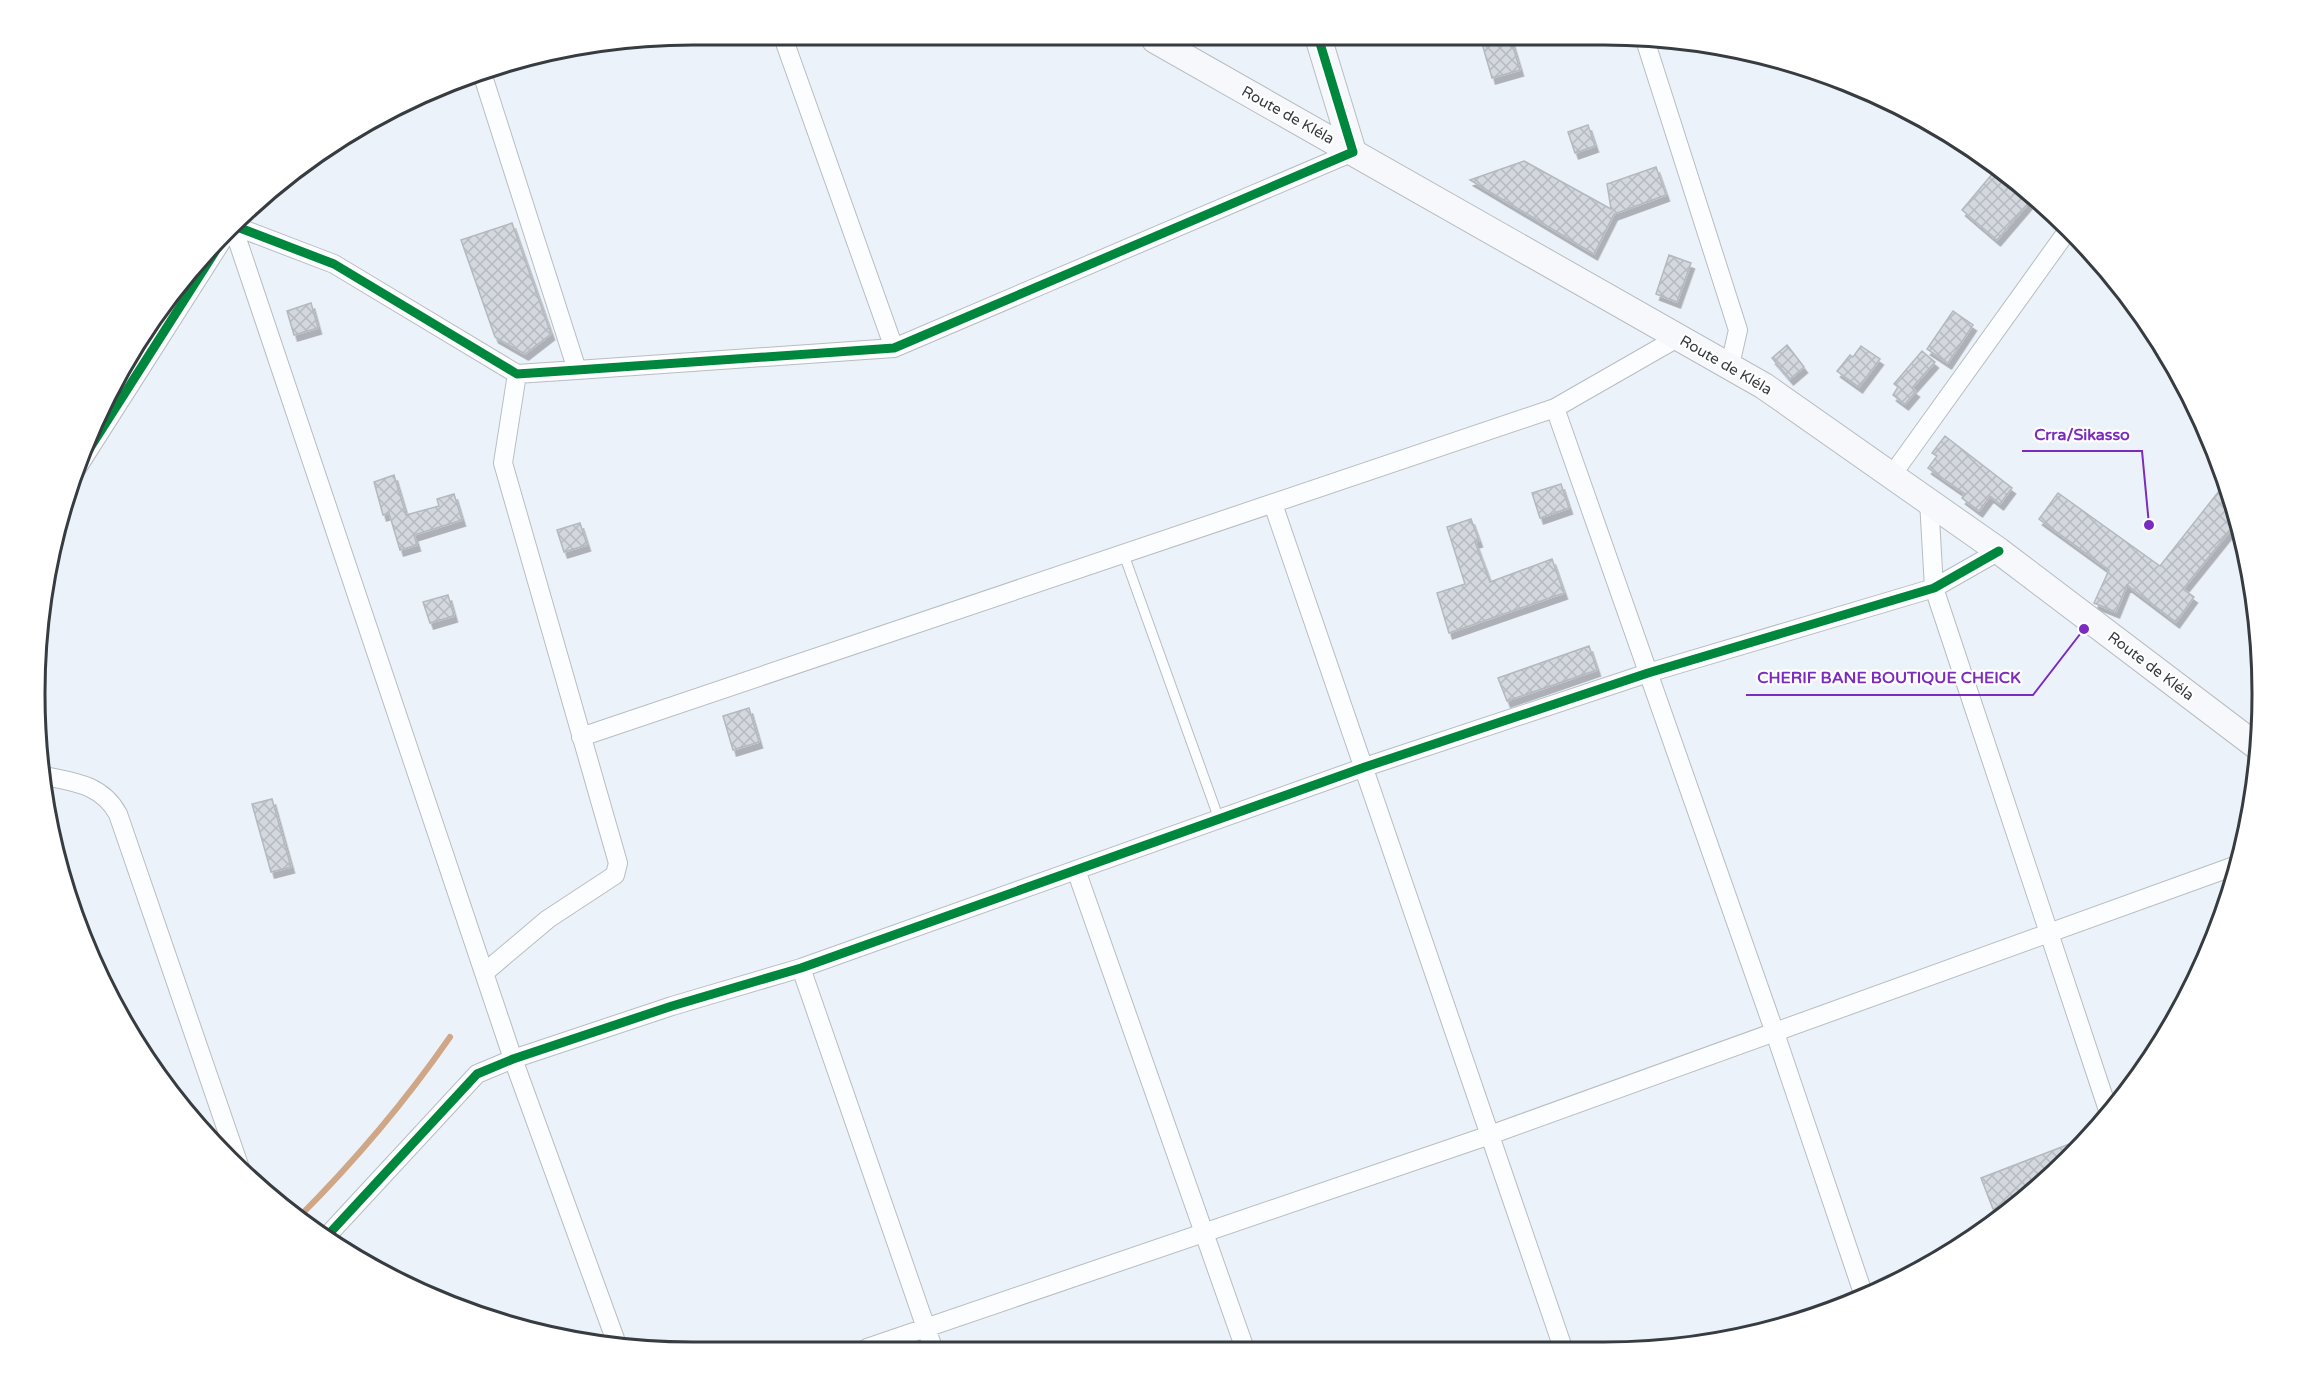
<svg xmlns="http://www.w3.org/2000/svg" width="2297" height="1387" viewBox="0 0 2297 1387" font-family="'Varela Round',sans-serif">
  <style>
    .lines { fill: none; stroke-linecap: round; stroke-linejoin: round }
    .stream { stroke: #cfa787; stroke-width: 6 }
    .building { fill: url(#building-cross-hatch); stroke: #b4b9be; stroke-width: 1.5; filter: url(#shadow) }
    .lane-casing { stroke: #b8bdc2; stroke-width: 11 }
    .street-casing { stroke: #b8bdc2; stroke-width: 20 }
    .secondary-casing { stroke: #b8bdc2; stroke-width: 28 }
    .lane { stroke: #fcfdfe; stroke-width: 9 }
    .street { stroke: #fcfdfe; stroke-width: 18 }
    .secondary { stroke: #f6f8fb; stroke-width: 26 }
    .cycleway-casing { stroke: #fff; stroke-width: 13 }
    .cycleway { stroke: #00873e; stroke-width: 9 }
    .labels { text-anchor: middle; stroke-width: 4.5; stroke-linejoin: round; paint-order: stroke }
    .street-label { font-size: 15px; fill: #373c41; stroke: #fff }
    .rim { fill: none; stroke: #373c41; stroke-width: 3 }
    .leader { fill: none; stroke: #7b2cbf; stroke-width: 2 }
    .callout-dot { fill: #7b2cbf; stroke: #fff; stroke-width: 2 }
    .callout-label { font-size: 16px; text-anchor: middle; font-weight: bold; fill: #7b2cbf; stroke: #fff; stroke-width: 4.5; stroke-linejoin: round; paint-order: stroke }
  </style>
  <defs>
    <pattern id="building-cross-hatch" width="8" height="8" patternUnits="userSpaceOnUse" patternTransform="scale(1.5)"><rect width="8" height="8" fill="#d3d8de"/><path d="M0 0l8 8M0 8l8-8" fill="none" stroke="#b6bac0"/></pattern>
    <filter id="shadow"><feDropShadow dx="3.5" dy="6" stdDeviation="0" flood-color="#0004"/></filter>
  </defs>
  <rect width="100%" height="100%" fill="#ecf2f9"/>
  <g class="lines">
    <path class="stream" d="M 297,1219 C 353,1163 405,1102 450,1037"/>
  </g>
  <path class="building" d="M 1481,40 L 1511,40 L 1520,70 L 1492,78 Z
    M 1588,125 L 1595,146 L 1575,153 L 1568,132 Z
    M 1524,161 L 1611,209 L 1607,184 L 1656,167 L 1666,195 L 1614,214 L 1594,254 L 1470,180 Z
    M 1998,167 L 2019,184 L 2017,186 L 2032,199 L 1997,240 L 1962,210 Z
    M 512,223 L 551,334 L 525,354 L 495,337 L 461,240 Z
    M 1669,255 L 1691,263 L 1677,302 L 1656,294 Z
    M 311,303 L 318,328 L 294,335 L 287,311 Z
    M 1953,311 L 1973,325 L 1948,363 L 1927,349 Z
    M 1787,345 L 1804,367 L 1790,379 L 1772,358 Z
    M 1861,346 L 1880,359 L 1859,387 L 1837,371 L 1850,355 L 1853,357 Z
    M 1922,351 L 1935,362 L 1912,388 L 1916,391 L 1905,404 L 1893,395 L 1898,387 L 1894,384 Z
    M 1945,436 L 2012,488 L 2000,504 L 1990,496 L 1979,511 L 1962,498 L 1965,494 L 1928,468 L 1937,456 L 1932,453 Z
    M 394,475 L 406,515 L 439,506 L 437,499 L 454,494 L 462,520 L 414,535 L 417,545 L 400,550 L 389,513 L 383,515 L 374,482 Z
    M 2227,481 L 2237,522 L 2183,589 L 2194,597 L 2176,622 L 2127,585 L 2116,612 L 2094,603 L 2109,570 L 2039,519 L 2058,493 L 2160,566 Z
    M 1561,484 L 1569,508 L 1540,518 L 1532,493 Z
    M 1471,519 L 1479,541 L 1475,542 L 1490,582 L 1552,559 L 1564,593 L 1449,633 L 1437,593 L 1465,584 L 1447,527 Z
    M 580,523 L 587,545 L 564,552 L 557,530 Z
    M 448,595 L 454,616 L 430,623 L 423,602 Z
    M 1589,646 L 1597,670 L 1507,701 L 1498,678 Z
    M 749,708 L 759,742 L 733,750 L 723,716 Z
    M 272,799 L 291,867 L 271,872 L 252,804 Z
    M 2085,1138 L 2038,1189 L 1999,1217 L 1996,1208 L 1993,1209 L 1981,1178 Z"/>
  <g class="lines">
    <g class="lane-casing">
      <path id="lane" d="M 1124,555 L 1219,819"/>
    </g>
    <g class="street-casing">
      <path id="street" d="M 784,40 L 894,348
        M 1645,40 L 1738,330 L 1730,365
        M 481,70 L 577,370
        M 232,224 L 513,1059 L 618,1347
        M 1555,408 L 1775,1033 L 1863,1293
        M 1892,475 L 2068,230
        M 72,476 L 232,225 L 334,264 L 517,374 L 577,370 L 894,348 L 1353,152
        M 1929,501 L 1934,588 L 2109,1113
        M 1273,504 L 1564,1351
        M 581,737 L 1555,408 L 1679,337
        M 40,775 C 72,782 101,783 118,814 L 241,1171
        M 1076,870 L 1245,1349
        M 801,968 L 933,1348
        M 484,973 L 548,919 L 615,875 L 618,863 L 503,463 L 517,374
        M 327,1236 L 477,1074 L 513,1059 L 672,1006 L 801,968 L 1365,767 L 1648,673 L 1934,588 L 1999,551
        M 867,1348 L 1490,1135 L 2240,864"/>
    </g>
    <g class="secondary-casing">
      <path id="secondary" d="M 1155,40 L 1764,386 L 1999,551 L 2259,748
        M 1319,40 L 1353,152"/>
    </g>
    <use href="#lane" class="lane"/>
    <use href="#street" class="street"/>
    <use href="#secondary" class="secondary"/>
    <g class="cycleway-casing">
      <path id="cycleway" d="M 72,476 L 232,225 L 334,264 L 517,374 L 577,370 L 894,348 L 1353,152 L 1319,40
        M 327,1236 L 477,1074 L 513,1059 L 672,1006 L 801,968 L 1365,767 L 1648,673 L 1934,588 L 1999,551"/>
    </g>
    <use href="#cycleway" class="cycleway"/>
  </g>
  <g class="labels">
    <g class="street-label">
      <text transform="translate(1288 115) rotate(29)" y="5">Route de Kléla</text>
      <text transform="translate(1726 365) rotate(30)" y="5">Route de Kléla</text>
      <text transform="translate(2151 666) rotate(37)" y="5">Route de Kléla</text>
    </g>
  </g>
  <path d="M0 0H2297V1387H0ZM693 45H1604A648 648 0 0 1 2252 693V694A648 648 0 0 1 1604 1342H693A648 648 0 0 1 45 694V693A648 648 0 0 1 693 45Z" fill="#fff" fill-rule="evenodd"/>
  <path class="rim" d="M693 45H1604A648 648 0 0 1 2252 693V694A648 648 0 0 1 1604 1342H693A648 648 0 0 1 45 694V693A648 648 0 0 1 693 45Z"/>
  <path class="leader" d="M2149 525L2142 451H2022M2084 629L2033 695H1746"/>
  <g class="callout-dot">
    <circle cx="2149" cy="525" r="6"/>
    <circle cx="2084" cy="629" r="6"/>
  </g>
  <g class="callout-label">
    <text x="2082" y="440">Crra/Sikasso</text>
    <text x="1889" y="683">CHERIF BANE BOUTIQUE CHEICK</text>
  </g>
</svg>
